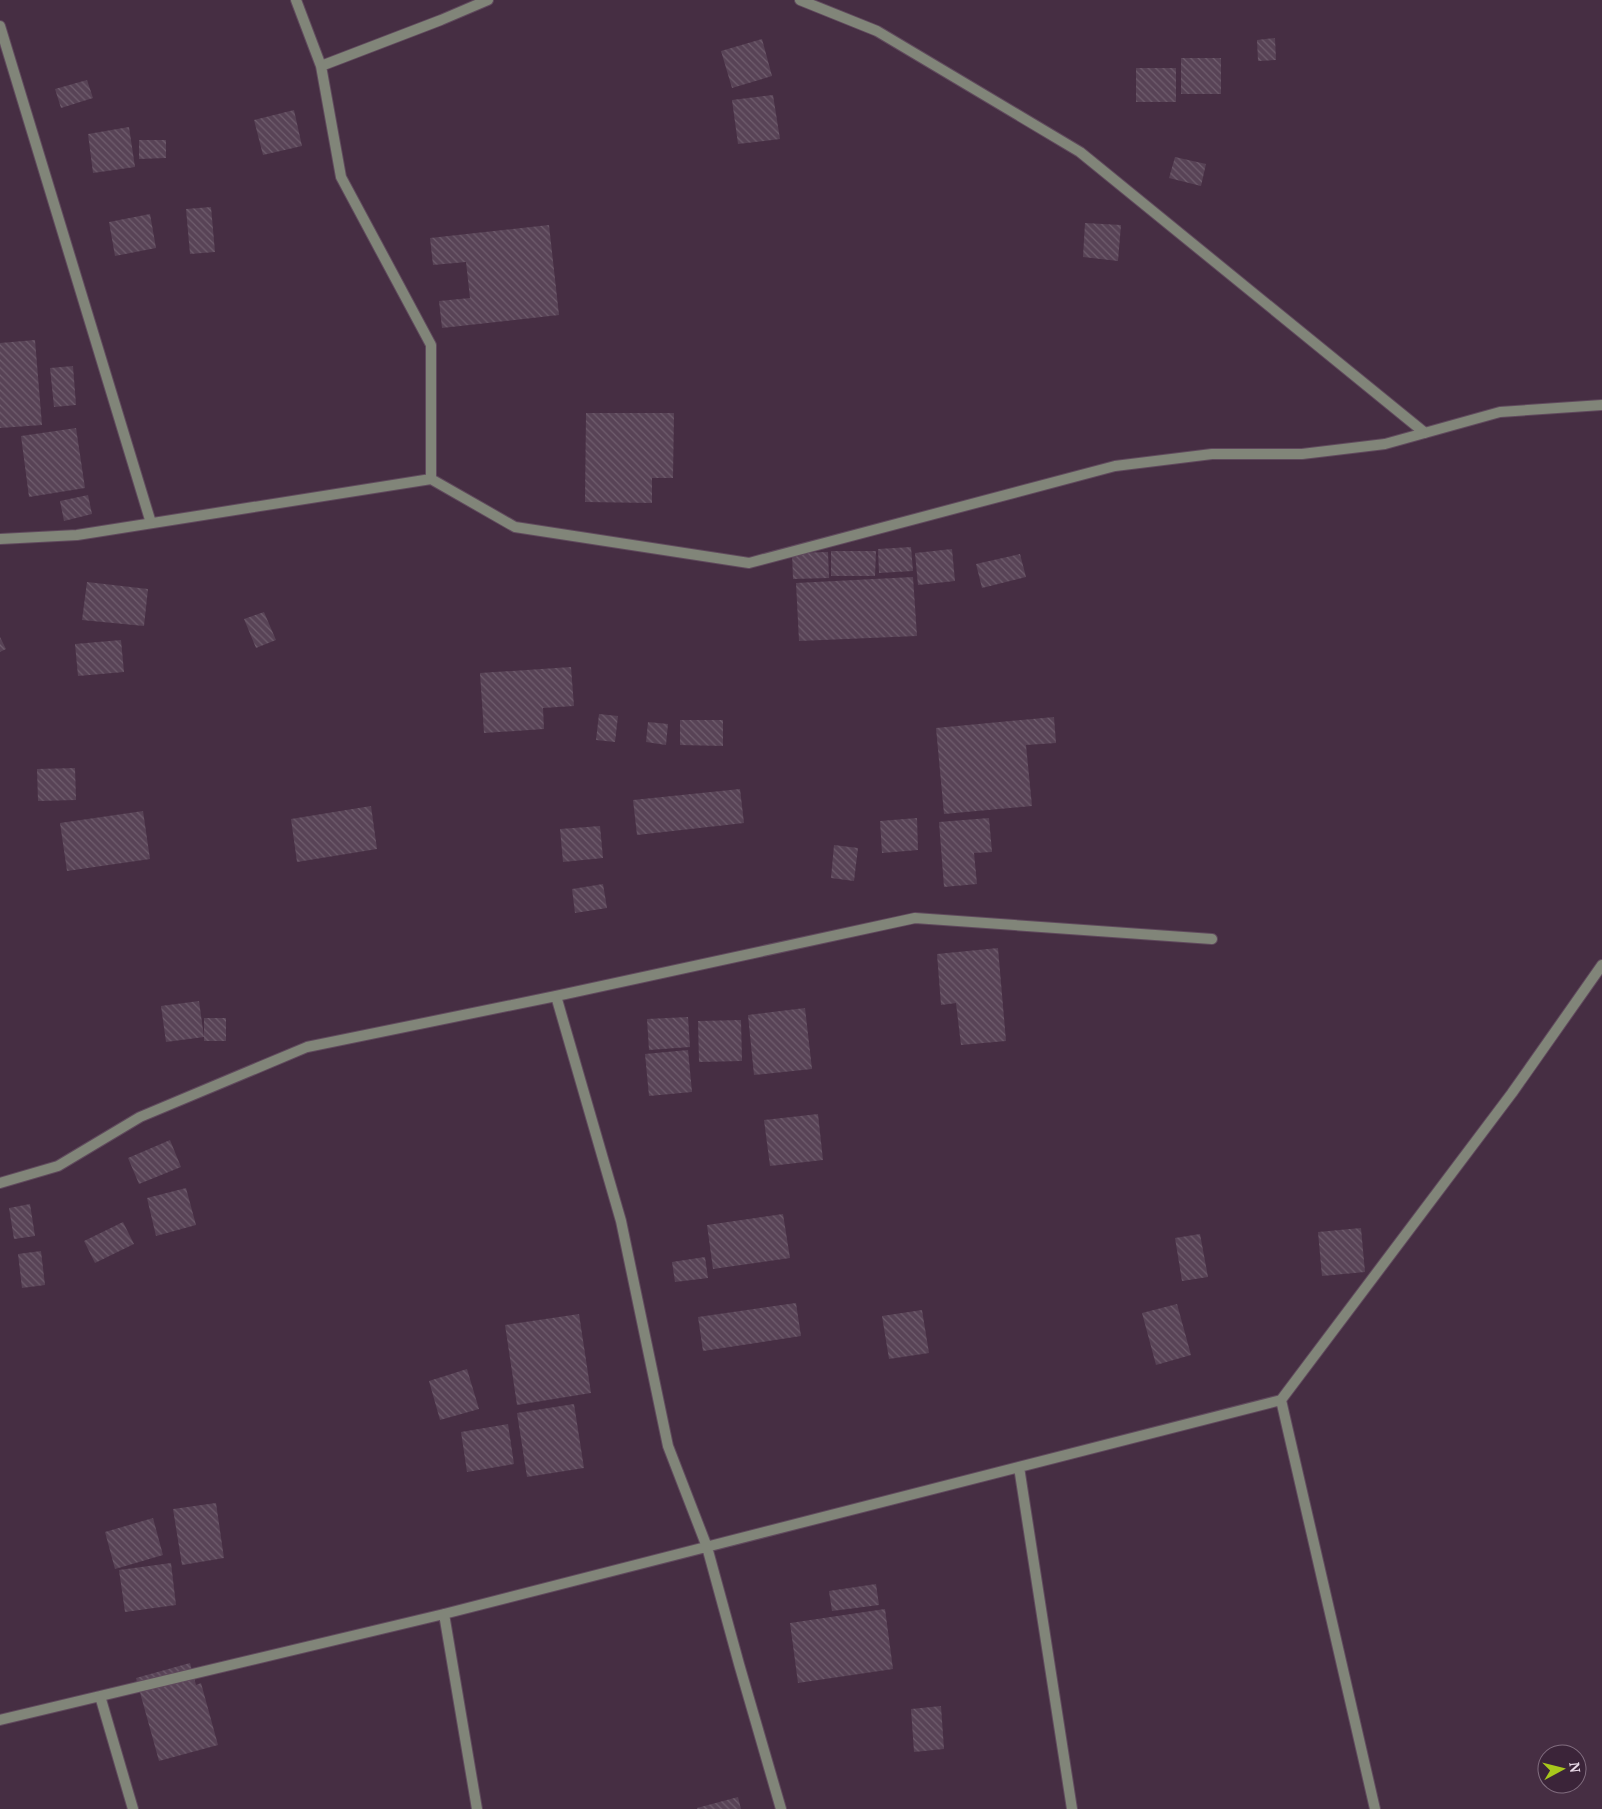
<svg xmlns="http://www.w3.org/2000/svg" width="1602" height="1809" viewBox="0 0 1602 1809" font-family="'PT Serif',serif">
  <style>
    .building { fill: url(#building-back-hatch) }
    .lines { fill: none; stroke-linecap: round; stroke-linejoin: round }
    .street-casing { stroke: #604a5d; stroke-width: 12 }
    .street { stroke: #818579; stroke-width: 10 }
  </style>
  <defs>
    <pattern id="building-back-hatch" width="6" height="6" patternUnits="userSpaceOnUse" patternTransform="scale(1.25)"><rect width="6" height="6" fill="#584356"/><path d="M-1 5l2 2M0 0l6 6M5-1l2 2" fill="none" stroke="#705e6e"/></pattern>
  </defs>
  <rect width="100%" height="100%" fill="#462e43"/>
  <path class="building" d="M 1275,38 L 1276,60 L 1258,61 L 1257,40 Z
    M 762,39 L 772,76 L 732,88 L 721,51 Z
    M 1181,58 L 1221,58 L 1221,94 L 1181,94 Z
    M 1136,68 L 1176,68 L 1176,102 L 1136,102 Z
    M 87,80 L 93,98 L 61,108 L 55,89 Z
    M 773,95 L 780,139 L 738,144 L 732,100 Z
    M 294,110 L 302,146 L 263,155 L 254,120 Z
    M 129,127 L 135,167 L 93,173 L 88,134 Z
    M 139,140 L 166,140 L 166,158 L 139,159 Z
    M 1175,157 L 1206,164 L 1201,186 L 1169,178 Z
    M 211,207 L 215,252 L 190,254 L 186,209 Z
    M 150,214 L 156,248 L 115,256 L 109,222 Z
    M 1085,223 L 1121,225 L 1118,261 L 1083,257 Z
    M 549,225 L 559,315 L 442,328 L 439,301 L 470,298 L 466,262 L 433,265 L 430,238 Z
    M 35,340 L 42,425 L 0,428 L 0,343 Z
    M 73,366 L 76,405 L 54,407 L 50,368 Z
    M 586,413 L 674,413 L 673,478 L 652,478 L 652,503 L 585,502 Z
    M 76,428 L 85,488 L 29,497 L 21,436 Z
    M 88,495 L 92,514 L 64,521 L 60,501 Z
    M 911,547 L 913,571 L 879,573 L 878,549 Z
    M 952,549 L 955,581 L 918,585 L 915,553 Z
    M 831,551 L 876,551 L 875,576 L 831,576 Z
    M 828,552 L 829,578 L 793,579 L 792,553 Z
    M 1020,554 L 1026,577 L 982,588 L 976,564 Z
    M 913,577 L 917,636 L 799,641 L 796,583 Z
    M 87,582 L 148,589 L 144,626 L 82,620 Z
    M 264,612 L 276,640 L 256,648 L 244,619 Z
    M 0,637 L 6,649 L 0,652 Z
    M 121,640 L 124,672 L 78,676 L 75,644 Z
    M 571,667 L 574,706 L 543,708 L 544,729 L 484,733 L 480,673 Z
    M 599,714 L 618,716 L 615,742 L 596,740 Z
    M 1054,717 L 1056,743 L 1026,745 L 1032,806 L 944,814 L 936,728 Z
    M 680,720 L 723,720 L 723,746 L 680,745 Z
    M 648,722 L 668,724 L 666,745 L 646,742 Z
    M 75,768 L 76,800 L 38,801 L 37,769 Z
    M 740,789 L 744,823 L 637,835 L 633,800 Z
    M 371,806 L 377,849 L 297,862 L 291,819 Z
    M 143,811 L 150,859 L 67,871 L 60,823 Z
    M 917,818 L 918,850 L 882,853 L 880,821 Z
    M 989,818 L 992,852 L 974,853 L 977,884 L 944,887 L 939,822 Z
    M 600,826 L 603,858 L 563,862 L 560,829 Z
    M 834,845 L 858,848 L 854,881 L 831,878 Z
    M 603,884 L 607,908 L 575,913 L 572,889 Z
    M 998,948 L 1006,1041 L 961,1045 L 956,1003 L 941,1005 L 937,954 Z
    M 199,1001 L 204,1037 L 204,1018 L 226,1018 L 226,1041 L 204,1041 L 204,1037 L 166,1042 L 161,1006 Z
    M 805,1008 L 812,1069 L 754,1075 L 748,1015 Z
    M 688,1017 L 690,1047 L 649,1050 L 647,1019 Z
    M 741,1020 L 742,1061 L 699,1062 L 698,1021 Z
    M 688,1050 L 692,1092 L 649,1096 L 645,1054 Z
    M 818,1114 L 823,1160 L 770,1166 L 764,1120 Z
    M 170,1140 L 181,1167 L 139,1184 L 128,1158 Z
    M 186,1188 L 196,1225 L 156,1236 L 147,1198 Z
    M 30,1204 L 35,1236 L 14,1239 L 9,1208 Z
    M 783,1214 L 790,1258 L 713,1269 L 707,1225 Z
    M 123,1222 L 134,1244 L 95,1263 L 84,1241 Z
    M 1361,1228 L 1365,1272 L 1322,1276 L 1318,1232 Z
    M 1200,1234 L 1208,1277 L 1182,1281 L 1175,1238 Z
    M 41,1251 L 45,1285 L 22,1288 L 18,1254 Z
    M 705,1257 L 708,1278 L 675,1282 L 672,1262 Z
    M 796,1303 L 801,1336 L 703,1351 L 698,1317 Z
    M 1177,1304 L 1191,1355 L 1156,1365 L 1142,1313 Z
    M 922,1310 L 929,1353 L 889,1359 L 882,1316 Z
    M 579,1314 L 591,1393 L 517,1405 L 505,1325 Z
    M 467,1369 L 479,1409 L 440,1420 L 429,1381 Z
    M 574,1404 L 584,1468 L 527,1477 L 517,1413 Z
    M 508,1424 L 514,1464 L 467,1472 L 461,1432 Z
    M 216,1503 L 224,1558 L 182,1565 L 173,1509 Z
    M 153,1518 L 163,1555 L 115,1569 L 105,1532 Z
    M 171,1563 L 176,1605 L 125,1612 L 119,1570 Z
    M 876,1584 L 879,1605 L 832,1611 L 829,1591 Z
    M 885,1609 L 893,1669 L 798,1683 L 790,1623 Z
    M 190,1663 L 196,1685 L 201,1683 L 218,1745 L 159,1761 L 136,1678 Z
    M 941,1706 L 944,1749 L 914,1752 L 911,1709 Z
    M 738,1797 L 741,1809 L 697,1809 L 697,1808 Z"/>
  <g class="lines">
    <g class="street-casing">
      <path id="street" d="M 296,0 L 321,66 L 341,177 L 431,345 L 431,479
        M 800,0 L 877,31 L 1080,152 L 1425,433
        M 0,26 L 151,523
        M 321,66 L 441,20 L 488,0
        M 0,539 L 77,535 L 431,479 L 515,527 L 749,563 L 1115,466 L 1212,454 L 1302,454 L 1385,444 L 1500,412 L 1602,405
        M 556,996 L 621,1221 L 668,1446 L 707,1547 L 739,1664 L 781,1809
        M 0,1183 L 58,1166 L 140,1117 L 307,1047 L 556,996 L 915,918 L 1212,939
        M 1281,1400 L 1375,1809
        M 1019,1467 L 1072,1809
        M 444,1614 L 477,1809
        M 100,1696 L 133,1809
        M 0,1720 L 444,1614 L 1281,1400 L 1512,1093 L 1602,965"/>
    </g>
    <use href="#street" class="street"/>
  </g>
  <g transform="translate(1562 1769) rotate(83)"><circle r="24" fill="#3b2439" stroke="#816d7f"/>
  <path d="M0-4L9 19L0 12L-9 19Z" fill="#a8c71c"/>
  <text y="-8" font-size="14" font-weight="bold" text-anchor="middle" fill="#eadae8">N</text>
  </g>
</svg>
